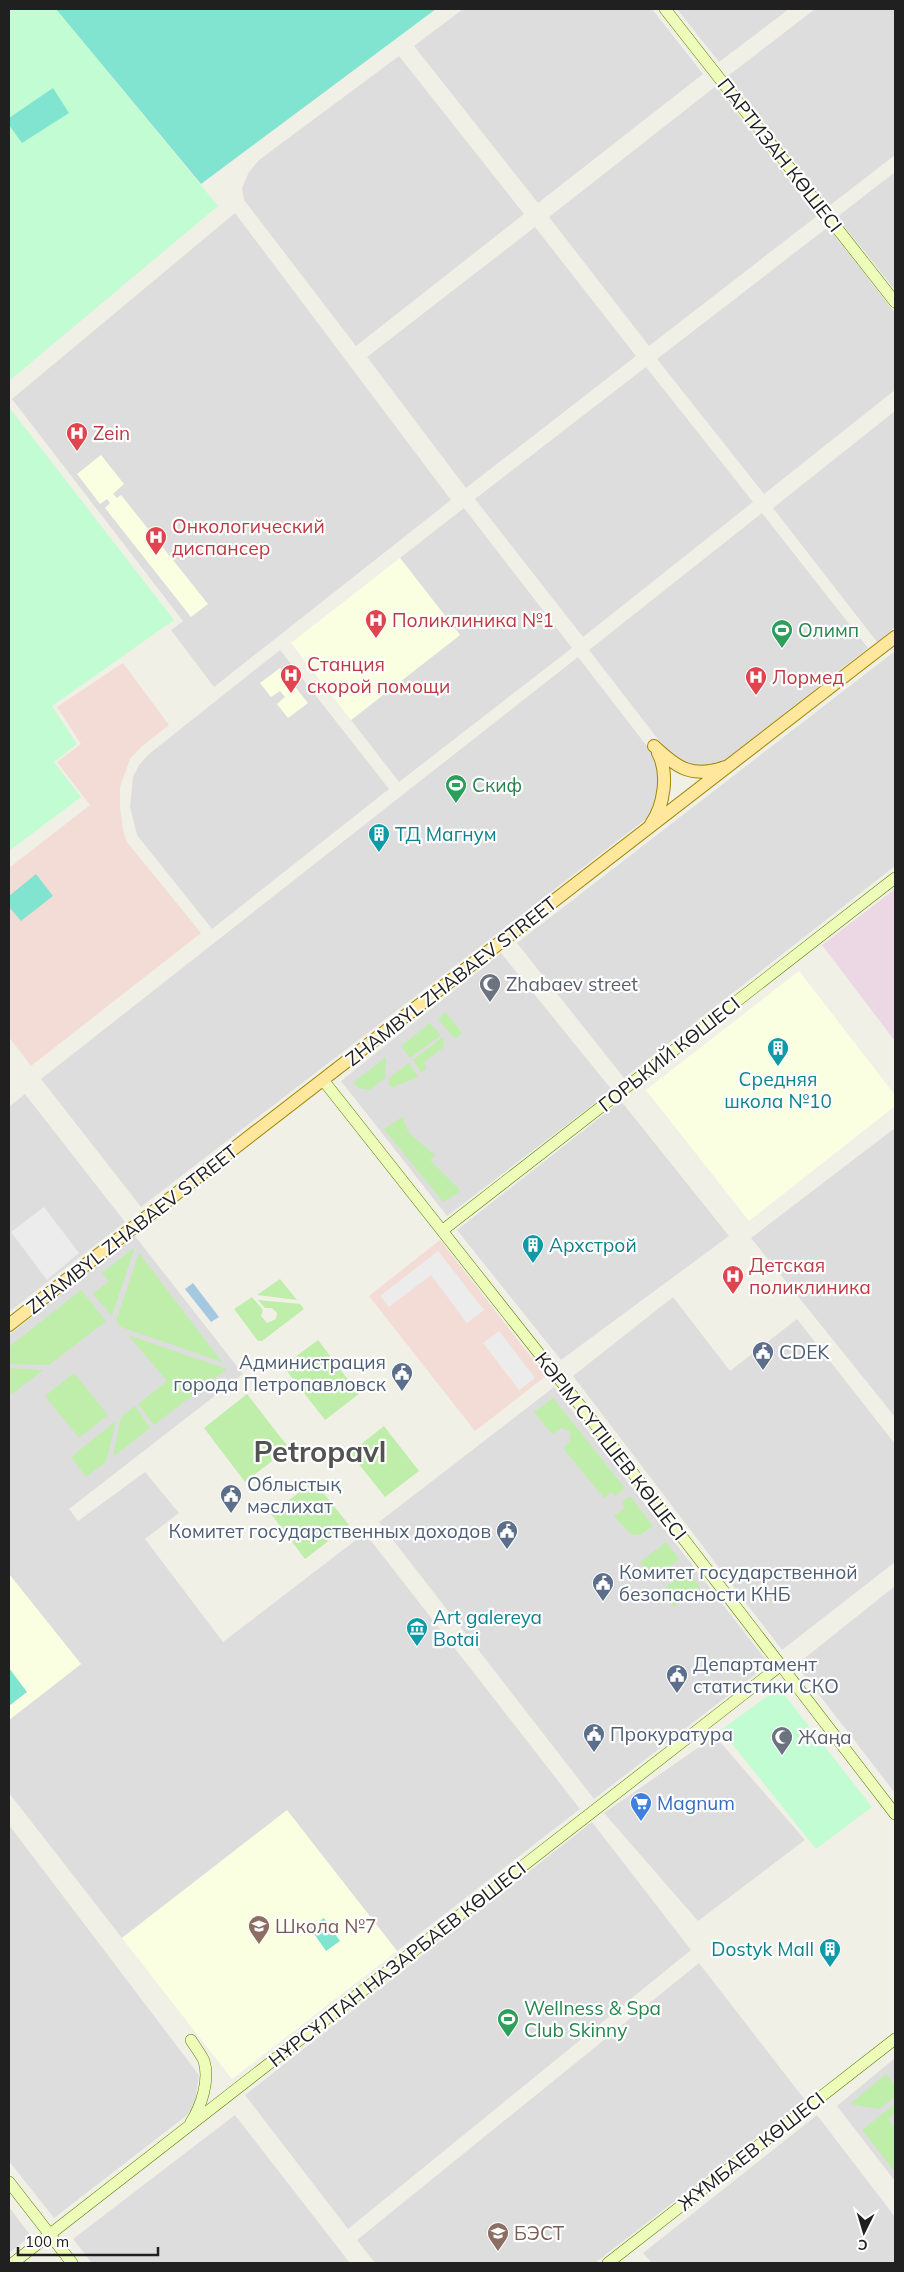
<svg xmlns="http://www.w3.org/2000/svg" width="904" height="2272" viewBox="0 0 904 2272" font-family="Mulish,sans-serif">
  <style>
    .residential { fill: #dedddd }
    .commercial { fill: #f2dcd5 }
    .industrial { fill: #ebd8e4 }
    .education { fill: #faffe2 }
    .grass { fill: #bfedaa }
    .park { fill: #c2fcd2 }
    .pitch { fill: #81e4d0 }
    .parking { fill: #ececec }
    .water { fill: #a5c8e1 }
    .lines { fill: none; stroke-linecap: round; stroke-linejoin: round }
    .secondary-casing { stroke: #597f00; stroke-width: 12 }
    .primary-casing { stroke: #9d8600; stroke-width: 14 }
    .secondary { stroke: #edfdb9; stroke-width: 11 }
    .primary { stroke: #ffe79e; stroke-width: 12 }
    .labels { text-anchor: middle; stroke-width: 4.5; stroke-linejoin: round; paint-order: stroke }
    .street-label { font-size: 19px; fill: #202020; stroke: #fff }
    .health-label { font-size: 19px; fill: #be3a42; stroke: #fff; text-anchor: start }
    .leisure-label { font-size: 19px; fill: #27864d; stroke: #fff; text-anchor: start }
    .culture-label { font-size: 19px; fill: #0d838f; stroke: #fff; text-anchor: start }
    .worship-label { font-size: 19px; fill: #5b616d; stroke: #fff; text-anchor: start }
    .service-label { font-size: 19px; fill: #4e5e75; stroke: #fff; text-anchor: start }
    .shop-label { font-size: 19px; fill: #366cbe; stroke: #fff; text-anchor: start }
    .education-label { font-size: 19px; fill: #785e54; stroke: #fff; text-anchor: start }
    .town-label { font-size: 29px; font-weight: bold; fill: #535353; stroke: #fff }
  </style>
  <rect width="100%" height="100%" fill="#f1f0e6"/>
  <path class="residential" d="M 463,9 L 652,9 L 703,74 L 538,203 L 414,46 Z
    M 677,9 L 789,9 L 719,62 Z
    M 815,9 L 895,9 L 895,155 L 829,206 L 728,76 Z
    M 399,56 L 524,214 L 356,346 L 244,200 L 242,188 L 249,172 L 259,160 Z
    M 716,86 L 817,216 L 649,346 L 549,217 Z
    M 895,172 L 895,290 L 837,217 Z
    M 235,213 L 451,500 L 214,687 L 171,630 L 183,621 L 12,399 Z
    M 535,227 L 636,356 L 466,488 L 367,357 Z
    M 828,227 L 895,313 L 895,390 L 764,494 L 657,359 Z
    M 646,367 L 753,502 L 583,637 L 475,499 Z
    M 895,411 L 895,627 L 877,642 L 773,508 Z
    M 464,508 L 572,648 L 399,782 L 351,720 L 460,635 L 400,558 Z
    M 762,513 L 868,648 L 720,764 L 705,768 L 683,766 L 671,756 L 589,650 Z
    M 280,650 L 389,789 L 212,929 L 137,835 L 130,807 L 133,777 L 139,765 L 149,754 Z
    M 895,651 L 895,866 L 624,1078 L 517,943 Z
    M 578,657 L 660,763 L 656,805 L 651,815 L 141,1207 L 41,1079 Z
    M 501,953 L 612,1090 L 447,1216 L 341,1081 Z
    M 25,1094 L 125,1222 L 9,1312 L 9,1107 Z
    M 621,1101 L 729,1236 L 561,1360 L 457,1230 Z
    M 895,1128 L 895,1417 L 751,1238 Z
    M 135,1236 L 243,1374 L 69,1509 L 78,1521 L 145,1472 L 179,1513 L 145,1539 L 223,1642 L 365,1533 L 580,1809 L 397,1951 L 287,1811 L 122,1938 L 9,1793 L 9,1720 L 81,1664 L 9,1574 L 9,1335 Z
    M 673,1297 L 730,1371 L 797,1319 L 895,1444 L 895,1562 L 782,1650 L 573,1376 Z
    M 554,1387 L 769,1664 L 594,1799 L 379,1522 Z
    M 895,1586 L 895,1793 L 796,1665 Z
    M 715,1736 L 805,1840 L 698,1921 L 604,1813 Z
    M 592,1822 L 691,1950 L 348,2229 L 245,2095 Z
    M 9,1825 L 199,2075 L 194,2107 L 186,2116 L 54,2218 L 9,2161 Z
    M 699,1963 L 805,2100 L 595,2263 L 375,2263 L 357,2240 Z
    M 895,2058 L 895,2181 L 837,2106 Z
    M 235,2115 L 350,2263 L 92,2263 L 73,2239 Z
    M 817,2115 L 895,2217 L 895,2263 L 652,2263 L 643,2253 Z
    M 9,2207 L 31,2236 L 9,2253 Z"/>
  <path class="commercial" d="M 123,663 L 169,725 L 141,747 L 130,759 L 120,787 L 120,807 L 123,830 L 127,842 L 201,933 L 31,1066 L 9,1037 L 9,868 L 90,805 L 57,762 L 81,744 L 57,707 Z
    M 440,1240 L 546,1376 L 475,1431 L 369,1296 Z"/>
  <path class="industrial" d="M 895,889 L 895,1041 L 822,945 Z"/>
  <path class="education" d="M 101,455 L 124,484 L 113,494 L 117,498 L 121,495 L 208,604 L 191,617 L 105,508 L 110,503 L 107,499 L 100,504 L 77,474 Z
    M 400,558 L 460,635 L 351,720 L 291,643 Z
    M 280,668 L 308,703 L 288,718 L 277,704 L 285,697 L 280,691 L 271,697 L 260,683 Z
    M 799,971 L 895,1095 L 895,1106 L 749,1221 L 646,1090 Z
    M 9,1574 L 81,1664 L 9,1720 Z
    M 287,1810 L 397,1951 L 232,2079 L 122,1938 Z"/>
  <path class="grass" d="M 446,1012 L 462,1033 L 456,1038 L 451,1035 L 438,1019 Z
    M 430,1023 L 441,1035 L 410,1058 L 401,1046 Z
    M 443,1037 L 444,1047 L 424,1062 L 426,1069 L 421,1072 L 413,1060 Z
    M 386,1057 L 385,1078 L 369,1090 L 359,1088 L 353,1083 Z
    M 409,1063 L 418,1077 L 393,1087 L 389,1087 L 389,1078 Z
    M 402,1117 L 409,1133 L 435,1155 L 430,1160 L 461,1191 L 443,1202 L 384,1129 Z
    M 135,1247 L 112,1316 L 93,1294 L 109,1281 L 102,1273 Z
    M 139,1253 L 222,1362 L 121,1327 L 116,1321 Z
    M 280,1279 L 297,1300 L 257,1295 Z
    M 81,1290 L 106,1321 L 49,1365 L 9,1364 L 9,1347 Z
    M 252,1297 L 263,1310 L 261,1316 L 267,1323 L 276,1319 L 277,1313 L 272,1308 L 265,1308 L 258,1300 L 300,1304 L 304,1309 L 262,1341 L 258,1341 L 234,1309 Z
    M 128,1335 L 227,1369 L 154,1425 L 138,1404 L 167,1381 Z
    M 318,1340 L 359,1394 L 325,1420 L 283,1366 Z
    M 9,1369 L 9,1368 L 43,1370 L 12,1394 L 9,1390 Z
    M 74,1373 L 108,1415 L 79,1438 L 45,1396 Z
    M 247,1394 L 289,1448 L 245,1482 L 204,1428 Z
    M 553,1398 L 624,1487 L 622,1491 L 615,1496 L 612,1492 L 604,1498 L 563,1448 L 569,1443 L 571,1432 L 562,1428 L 552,1434 L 534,1412 Z
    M 135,1406 L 150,1428 L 113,1457 L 121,1417 Z
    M 116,1421 L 106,1462 L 86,1477 L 71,1457 Z
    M 384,1426 L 419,1471 L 385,1497 L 350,1453 Z
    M 314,1481 L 349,1525 L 305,1559 L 271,1514 Z
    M 631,1497 L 653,1526 L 640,1535 L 630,1534 L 614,1516 L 625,1508 L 622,1503 L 627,1498 Z
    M 666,1542 L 679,1559 L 653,1579 L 640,1562 Z
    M 687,1571 L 700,1587 L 674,1607 L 662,1590 Z
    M 886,2074 L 895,2085 L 895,2097 L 879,2109 L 850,2104 Z
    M 895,2104 L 895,2113 L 888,2119 L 895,2128 L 895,2172 L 862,2130 Z"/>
  <path class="park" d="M 9,9 L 56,9 L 218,206 L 9,381 Z
    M 9,407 L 174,620 L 52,706 L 77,744 L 54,762 L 81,797 L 9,851 Z
    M 779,1688 L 872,1807 L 816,1849 L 721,1730 Z"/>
  <path class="pitch" d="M 56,9 L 436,9 L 201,184 Z
    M 53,88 L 69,113 L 22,143 L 9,125 L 9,118 Z
    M 36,874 L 53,896 L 21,921 L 9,907 L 9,896 Z
    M 9,1668 L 27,1692 L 9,1706 Z
    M 324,1918 L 340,1941 L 326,1951 L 310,1928 Z"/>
  <path class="parking" d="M 44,1207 L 79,1253 L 47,1280 L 11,1232 Z
    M 438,1251 L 484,1310 L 467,1323 L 431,1275 L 389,1307 L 380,1296 Z
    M 499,1331 L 535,1378 L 519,1390 L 483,1343 Z"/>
  <path class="water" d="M 193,1283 L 219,1317 L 211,1322 L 185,1289 Z"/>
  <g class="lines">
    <g class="secondary-casing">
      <path id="secondary" d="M 665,9 L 895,302
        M 323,1080 L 616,1451 L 895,1814
        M 443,1230 L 895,878
        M 191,2122 C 201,2107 210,2080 204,2061 C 201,2054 195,2047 191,2040
        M 9,2182 L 72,2263
        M 13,2263 L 781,1665
        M 608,2263 L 895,2039"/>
    </g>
    <g class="primary-casing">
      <path id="primary" d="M 654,746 C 677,768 693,779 725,767
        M 651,824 C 664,806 669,773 658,753
        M 9,1325 L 232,1150 L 895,637"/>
    </g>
    <use href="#secondary" class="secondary"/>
    <use href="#primary" class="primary"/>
  </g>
  <defs>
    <g id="hospital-pin" transform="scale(1.125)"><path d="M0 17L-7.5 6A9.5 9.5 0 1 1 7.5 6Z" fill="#e0444e" stroke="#fff"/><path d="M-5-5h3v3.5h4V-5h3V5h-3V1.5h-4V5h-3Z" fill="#fff"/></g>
    <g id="stadium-pin" transform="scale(1.125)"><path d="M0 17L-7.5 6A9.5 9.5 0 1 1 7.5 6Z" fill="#2e9e5b" stroke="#fff"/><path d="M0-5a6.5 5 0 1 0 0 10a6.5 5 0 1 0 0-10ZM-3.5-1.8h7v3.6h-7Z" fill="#fff"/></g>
    <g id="building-pin" transform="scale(1.125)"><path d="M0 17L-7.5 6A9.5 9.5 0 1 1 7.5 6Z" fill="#0f9aa8" stroke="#fff"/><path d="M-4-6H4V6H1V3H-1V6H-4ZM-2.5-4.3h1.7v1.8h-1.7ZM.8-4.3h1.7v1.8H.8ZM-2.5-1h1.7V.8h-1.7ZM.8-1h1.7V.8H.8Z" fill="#fff"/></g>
    <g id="mosque-pin" transform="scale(1.125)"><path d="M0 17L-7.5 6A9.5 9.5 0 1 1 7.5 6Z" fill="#6b7280" stroke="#fff"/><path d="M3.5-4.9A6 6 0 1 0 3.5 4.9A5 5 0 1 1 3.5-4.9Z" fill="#fff"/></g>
    <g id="civic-pin" transform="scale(1.125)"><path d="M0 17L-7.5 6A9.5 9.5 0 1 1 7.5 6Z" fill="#5c6f8a" stroke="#fff"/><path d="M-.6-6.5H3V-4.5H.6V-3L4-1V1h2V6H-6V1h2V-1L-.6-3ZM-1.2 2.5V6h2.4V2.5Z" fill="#fff"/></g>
    <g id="museum-pin" transform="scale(1.125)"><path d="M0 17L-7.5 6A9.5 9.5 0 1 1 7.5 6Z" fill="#0f9aa8" stroke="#fff"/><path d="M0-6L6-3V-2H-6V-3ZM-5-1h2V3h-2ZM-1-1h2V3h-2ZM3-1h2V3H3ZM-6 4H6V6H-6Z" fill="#fff"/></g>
    <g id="supermarket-pin" transform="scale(1.125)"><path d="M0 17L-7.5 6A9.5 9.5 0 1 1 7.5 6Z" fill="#3f7fe0" stroke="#fff"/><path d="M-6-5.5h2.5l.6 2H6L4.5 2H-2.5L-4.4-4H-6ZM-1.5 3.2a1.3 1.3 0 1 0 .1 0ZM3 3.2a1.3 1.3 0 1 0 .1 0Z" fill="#fff"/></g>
    <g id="school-pin" transform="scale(1.125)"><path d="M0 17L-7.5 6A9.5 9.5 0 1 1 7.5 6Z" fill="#8d6e63" stroke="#fff"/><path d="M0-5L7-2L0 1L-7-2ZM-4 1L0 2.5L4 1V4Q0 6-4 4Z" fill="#fff"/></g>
  </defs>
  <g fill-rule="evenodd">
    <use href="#hospital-pin" x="77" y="433"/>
    <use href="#hospital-pin" x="156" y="537"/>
    <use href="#hospital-pin" x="376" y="620"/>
    <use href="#stadium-pin" x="782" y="630"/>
    <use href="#hospital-pin" x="291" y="675"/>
    <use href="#hospital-pin" x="756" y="677"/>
    <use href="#stadium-pin" x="456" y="785"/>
    <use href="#building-pin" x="379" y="834"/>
    <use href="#mosque-pin" x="490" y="984"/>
    <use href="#building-pin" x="778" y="1048"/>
    <use href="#building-pin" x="533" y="1245"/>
    <use href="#hospital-pin" x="733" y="1276"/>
    <use href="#civic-pin" x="763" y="1352"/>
    <use href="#civic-pin" x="402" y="1373"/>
    <use href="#civic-pin" x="231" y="1495"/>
    <use href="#civic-pin" x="507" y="1531"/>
    <use href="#civic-pin" x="603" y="1583"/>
    <use href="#museum-pin" x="417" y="1628"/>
    <use href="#civic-pin" x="677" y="1675"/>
    <use href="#civic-pin" x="594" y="1734"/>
    <use href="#mosque-pin" x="782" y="1737"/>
    <use href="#supermarket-pin" x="641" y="1803"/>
    <use href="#school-pin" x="259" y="1926"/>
    <use href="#building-pin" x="830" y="1949"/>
    <use href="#stadium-pin" x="508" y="2019"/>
    <use href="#school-pin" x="498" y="2233"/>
  </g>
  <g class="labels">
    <g class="street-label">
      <text transform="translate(780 155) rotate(52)" y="7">ПАРТИЗАН КӨШЕСІ</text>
      <text transform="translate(451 981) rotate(-38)" y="7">ZHAMBYL ZHABAEV STREET</text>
      <text transform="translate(669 1054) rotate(-38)" y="7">ГОРЬКИЙ КӨШЕСІ</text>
      <text transform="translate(132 1229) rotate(-38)" y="7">ZHAMBYL ZHABAEV STREET</text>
      <text transform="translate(611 1446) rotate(52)" y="7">КӘРІМ СҮТІШЕВ КӨШЕСІ</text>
      <text transform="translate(397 1964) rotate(-38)" y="7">НҰРСҰЛТАН НАЗАРБАЕВ КӨШЕСІ</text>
      <text transform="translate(751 2151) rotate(-38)" y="7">ЖҰМБАЕВ КӨШЕСІ</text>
    </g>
    <g class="health-label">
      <text x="93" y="440">Zein</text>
      <text x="172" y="533">Онкологический<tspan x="172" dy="22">диспансер</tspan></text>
      <text x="392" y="627">Поликлиника №1</text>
      <text x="307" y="671">Станция<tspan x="307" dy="22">скорой помощи</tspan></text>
      <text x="772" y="684">Лормед</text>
      <text x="749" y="1272">Детская<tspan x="749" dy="22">поликлиника</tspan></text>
    </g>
    <g class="leisure-label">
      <text x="798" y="637">Олимп</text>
      <text x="472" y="792">Скиф</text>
      <text x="524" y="2015">Wellness &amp; Spa<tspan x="524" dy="22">Club Skinny</tspan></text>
    </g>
    <g class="culture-label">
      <text x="395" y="841">ТД Магнум</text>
      <text x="778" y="1086" text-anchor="middle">Средняя<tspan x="778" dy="22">школа №10</tspan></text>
      <text x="549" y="1252">Архстрой</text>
      <text x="433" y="1624">Art galereya<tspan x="433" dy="22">Botai</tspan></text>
      <text x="814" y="1956" text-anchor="end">Dostyk Mall</text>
    </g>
    <g class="worship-label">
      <text x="506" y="991">Zhabaev street</text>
      <text x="798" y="1744">Жаңа</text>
    </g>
    <g class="service-label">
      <text x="779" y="1359">CDEK</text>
      <text x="386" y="1369" text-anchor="end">Администрация<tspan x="386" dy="22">города Петропавловск</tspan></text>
      <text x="247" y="1491">Облыстық<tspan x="247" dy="22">мәслихат</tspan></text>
      <text x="491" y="1538" text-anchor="end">Комитет государственных доходов</text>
      <text x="619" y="1579">Комитет государственной<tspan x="619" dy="22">безопасности КНБ</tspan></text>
      <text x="693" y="1671">Департамент<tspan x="693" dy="22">статистики СКО</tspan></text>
      <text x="610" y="1741">Прокуратура</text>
    </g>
    <g class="shop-label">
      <text x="657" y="1810">Magnum</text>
    </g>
    <g class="education-label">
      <text x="275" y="1933">Школа №7</text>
      <text x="514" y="2240">БЭСТ</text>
    </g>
    <g class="town-label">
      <text x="320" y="1462">Petropavl</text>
    </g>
  </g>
  <rect width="904" height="2272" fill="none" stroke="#202020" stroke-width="20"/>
  <g transform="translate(864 2232) rotate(185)" stroke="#ffffff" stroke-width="4" paint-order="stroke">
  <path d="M0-4L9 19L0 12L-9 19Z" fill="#202020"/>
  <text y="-8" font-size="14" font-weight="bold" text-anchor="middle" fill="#202020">С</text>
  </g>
  <path d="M18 2247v8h140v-8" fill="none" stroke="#202020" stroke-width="2.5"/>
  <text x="25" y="2247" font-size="15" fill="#202020" stroke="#ffffff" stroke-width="4" paint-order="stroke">100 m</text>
</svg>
